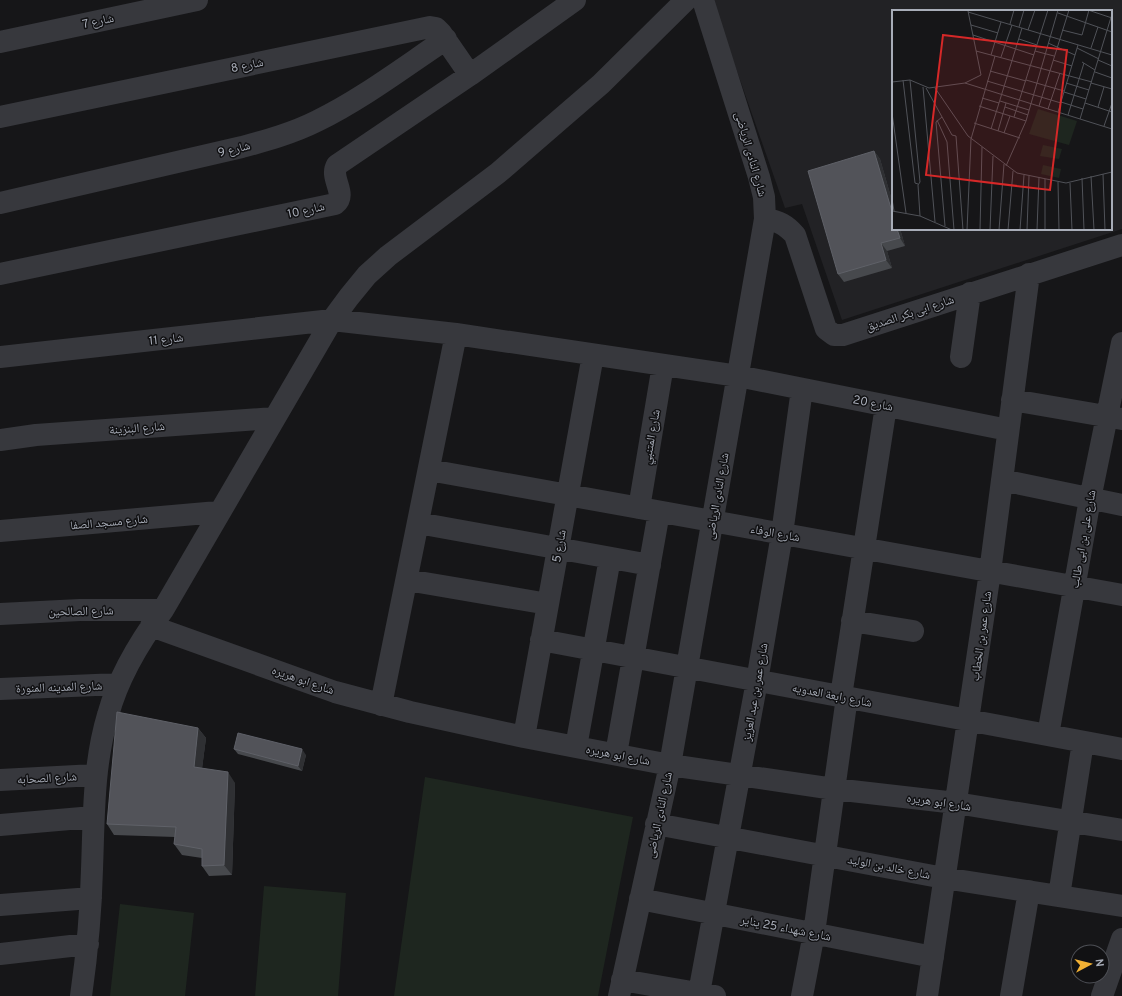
<svg xmlns="http://www.w3.org/2000/svg" width="1122" height="996" viewBox="0 0 1122 996" font-family="Overpass,'Noto Naskh Arabic',sans-serif">
  <style>
    .built { fill: #222225; fill-rule: evenodd }
    .green { fill: #1e261f }
    .lines { fill: none; stroke-linecap: round; stroke-linejoin: round }
    .minor { stroke: #37383d; stroke-width: 22 }
    .wall { fill: #47494d }
    .shaded-wall { fill: #2f3033 }
    .building { fill: #525359; stroke: #5f6168 }
    .labels { text-anchor: middle; stroke-width: 3; stroke-linejoin: round; paint-order: stroke }
    .street-label { font-size: 12px; fill: #a8adb8; stroke: #111113 }
    .inset-road { fill: none; stroke: #505258; stroke-width: 1 }
    .view { fill: #d62828; fill-opacity: 0.15; stroke: #d62828; stroke-width: 2 }
    .inset-edge { fill: none; stroke: #a8adb8; stroke-width: 2 }
  </style>
  <rect width="100%" height="100%" fill="#161618"/>
  <path class="built" d="M 712,0 L 1122,0 L 1122,229 L 842,320 L 802,204 L 785,208 ZM 893,11 L 1111,11 L 1111,229 L 893,229 Z"/>
  <path class="green" d="M 425,777 L 633,817 L 598,996 L 394,996 Z
    M 264,886 L 346,893 L 338,996 L 255,996 Z
    M 120,904 L 194,913 L 185,996 L 110,996 Z"/>
  <g class="lines">
    <path class="minor" d="M 0,42 L 197,0
      M 0,117 L 430,27 L 436,28 L 441,33 L 470,75
      M 0,203 L 242,147 C 268,140 293,133 317,121 C 362,99 404,67 446,39
      M 765,219 C 779,221 786,225 795,235 L 826,329 L 834,335 L 843,335 L 1122,245
      M 0,274 L 335,204 C 348,194 329,178 337,165 L 470,75 L 575,0
      M 0,357 L 332,320 L 456,334 L 738,376 L 1008,430
      M 961,357 L 970,293
      M 1012,400 L 1122,419
      M 0,440 L 36,435 L 274,418
      M 429,470 L 1122,595
      M 1002,480 L 1122,505
      M 639,508 L 663,365
      M 418,523 L 650,565
      M 0,531 L 218,512
      M 407,580 L 548,604
      M 0,614 L 80,610 L 163,610
      M 852,621 L 913,631
      M 151,626 L 335,692 L 410,712 L 524,737 L 670,765 L 834,789 L 956,803 L 1122,830
      M 541,640 L 1122,749
      M 0,689 L 119,684
      M 841,696 L 886,406
      M 381,705 L 456,334
      M 1048,735 L 1090,499 L 1122,343
      M 524,737 L 593,355
      M 576,747 L 610,558
      M 616,754 L 659,512
      M 0,780 L 95,775
      M 656,824 L 944,878 L 1122,906
      M 0,825 L 93,817
      M 1059,896 L 1083,742
      M 640,899 L 933,957
      M 0,905 L 91,898
      M 0,954 L 88,944
      M 622,980 L 715,996
      M 699,993 L 757,681 L 782,534 L 802,389
      M 81,996 C 87,954 91,911 92,869 C 94,817 93,765 108,715 C 118,678 140,641 163,610 L 332,320 L 349,297 L 367,275 L 388,256 L 498,173 L 601,84 L 686,0
      M 619,996 L 670,765 L 765,219 L 764,197 L 759,177 L 703,0
      M 802,996 L 814,933 L 847,697
      M 927,996 L 990,572 L 1029,274
      M 1011,996 L 1029,891
      M 1102,996 L 1122,939"/>
  </g>
  <path class="wall" d="M 874,151 L 880,159 L 905,246 L 887,251 L 892,268 L 844,282 L 838,274 Z
    M 198,728 L 206,738 L 202,768 L 235,783 L 232,875 L 209,876 L 202,866 L 202,858 L 182,855 L 174,844 L 175,837 L 114,835 L 107,824 Z
    M 234,749 L 306,755 L 302,771 L 238,754 Z"/>
  <path class="shaded-wall" d="M 874,151 L 880,159 L 893,204 L 893,215 Z
    M 897,229 L 900,229 L 905,246 L 900,238 Z
    M 881,243 L 887,251 L 892,268 L 886,260 Z
    M 198,728 L 206,738 L 201,777 L 194,767 Z
    M 302,749 L 306,755 L 302,771 L 298,766 Z
    M 228,772 L 235,783 L 232,875 L 224,865 Z"/>
  <path class="building" d="M 874,151 L 893,215 L 893,229 L 897,229 L 900,238 L 881,243 L 886,260 L 838,274 L 808,171 Z
    M 117,712 L 198,728 L 194,767 L 228,772 L 224,865 L 202,866 L 202,849 L 174,844 L 176,827 L 107,824 Z
    M 238,733 L 302,749 L 298,766 L 234,749 Z"/>
  <g class="labels">
    <g class="street-label">
      <text transform="translate(98 21) rotate(-12)" y="4">شارع 7</text>
      <text transform="translate(247 65) rotate(-12)" y="4">شارع 8</text>
      <text transform="translate(234 149) rotate(-14)" y="4">شارع 9</text>
      <text transform="translate(751 154) rotate(74)" y="4">شارع النادى الرياضى</text>
      <text transform="translate(306 210) rotate(-12)" y="4">شارع 10</text>
      <text transform="translate(910 313) rotate(-18)" y="4">شارع ابى بكر الصديق</text>
      <text transform="translate(166 339) rotate(-6)" y="4">شارع 11</text>
      <text transform="translate(873 403) rotate(11)" y="4">شارع 20</text>
      <text transform="translate(137 428) rotate(-4)" y="4">شارع البنزينة</text>
      <text transform="translate(651 437) rotate(-80)" y="4">شارع المتنبي</text>
      <text transform="translate(717 496) rotate(-80)" y="4">شارع النادى الرياضى</text>
      <text transform="translate(109 522) rotate(-5)" y="4">شارع مسجد الصفا</text>
      <text transform="translate(775 533) rotate(10)" y="4">شارع الوفاء</text>
      <text transform="translate(1083 539) rotate(-80)" y="4">شارع على بن ابى طالب</text>
      <text transform="translate(559 546) rotate(-80)" y="4">شارع 5</text>
      <text transform="translate(81 611) rotate(-1)" y="4">شارع الصالحين</text>
      <text transform="translate(981 636) rotate(-82)" y="4">شارع عمر بن الخطاب</text>
      <text transform="translate(303 680) rotate(19)" y="4">شارع ابو هريره</text>
      <text transform="translate(59 687) rotate(-2)" y="4">شارع المدينه المنورة</text>
      <text transform="translate(755 692) rotate(-80)" y="4">شارع عمر بن عبد العزيز</text>
      <text transform="translate(832 695) rotate(11)" y="4">شارع رابعة العدويه</text>
      <text transform="translate(618 755) rotate(11)" y="4">شارع ابو هريره</text>
      <text transform="translate(47 778) rotate(-3)" y="4">شارع الصحابه</text>
      <text transform="translate(939 802) rotate(8)" y="4">شارع ابو هريره</text>
      <text transform="translate(659 815) rotate(-78)" y="4">شارع النادى الرياضى</text>
      <text transform="translate(889 867) rotate(11)" y="4">شارع خالد بن الوليد</text>
      <text transform="translate(786 928) rotate(11)" y="4">شارع شهداء 25 يناير</text>
    </g>
  </g>
  <g transform="translate(892 10)">
    <rect width="220" height="220" fill="#161618"/>
    <path d="M 146,99 L 185,111 L 177,135 L 137,124 ZM 151,135 L 170,139 L 167,149 L 148,146 ZM 151,155 L 169,159 L 167,168 L 149,164 Z" fill="#1e261f"/>
    <path class="inset-road" d="M 196,0 L 220,8M 76,2 L 220,45M 166,3 L 220,22M 118,14 L 122,0M 79,15 L 106,23M 127,17 L 132,0M 136,20 L 143,0M 170,20 L 190,25 L 197,0M 81,25 L 142,45M 127,29 L 145,35M 156,33 L 183,45M 185,38 L 207,49M 199,38 L 206,17M 84,41 L 200,72M 143,41 L 162,46M 99,45 L 109,12M 109,47 L 120,15M 161,50 L 180,56M 206,50 L 220,56M 190,52 L 203,60M 98,61 L 134,71M 203,62 L 220,68M 11,70 L 23,173 L 26,174M 18,70 L 28,172 L 26,175 L 28,206M 134,70 L 172,81M 95,71 L 169,93M 0,72 L 18,70 L 37,78 L 73,73 L 220,119M 73,73 L 89,65 L 76,1M 174,73 L 197,80M 199,73 L 220,79M 31,77 L 43,212M 34,78 L 60,125 L 64,126 L 71,220M 43,78 L 76,126 L 125,163 L 174,173 L 220,162M 172,82 L 194,89M 90,88 L 107,93M 108,91 L 137,100M 169,92 L 191,99M 193,93 L 220,102M 87,96 L 134,111M 147,96 L 177,0M 113,97 L 136,105M 206,97 L 212,77M 156,99 L 168,63M 166,102 L 186,35M 0,103 L 14,203M 176,105 L 192,53M 50,107 L 44,112 L 53,216M 122,107 L 156,0M 188,109 L 220,4M 45,110 L 55,132 L 62,220M 82,113 L 128,128M 212,116 L 220,93M 99,119 L 130,18M 106,121 L 114,93M 112,123 L 118,106M 114,156 L 134,111 L 166,0M 211,164 L 213,220M 199,166 L 202,220M 190,168 L 192,220M 166,172 L 167,220M 178,173 L 180,220M 0,189 L 2,201M 0,201 L 28,206 L 60,220M 75,220 L 79,129 L 103,46M 88,220 L 90,137M 98,220 L 101,146M 107,220 L 112,154M 116,220 L 121,161M 128,220 L 132,165M 135,220 L 137,166M 145,220 L 147,167M 153,220 L 153,169"/>
    <path class="view" d="M 51,25 L 175,40 L 158,180 L 34,165 Z"/>
    <rect width="220" height="220" class="inset-edge"/>
  </g>
  <g transform="translate(1090 964) rotate(83)"><circle r="19" fill="#111113" stroke="#4d4f55"/>
  <path d="M0-3L7 15L0 10L-7 15Z" fill="#f2b134"/>
  <text y="-6" font-size="11" font-weight="bold" text-anchor="middle" fill="#a8adb8">N</text>
  </g>
</svg>
